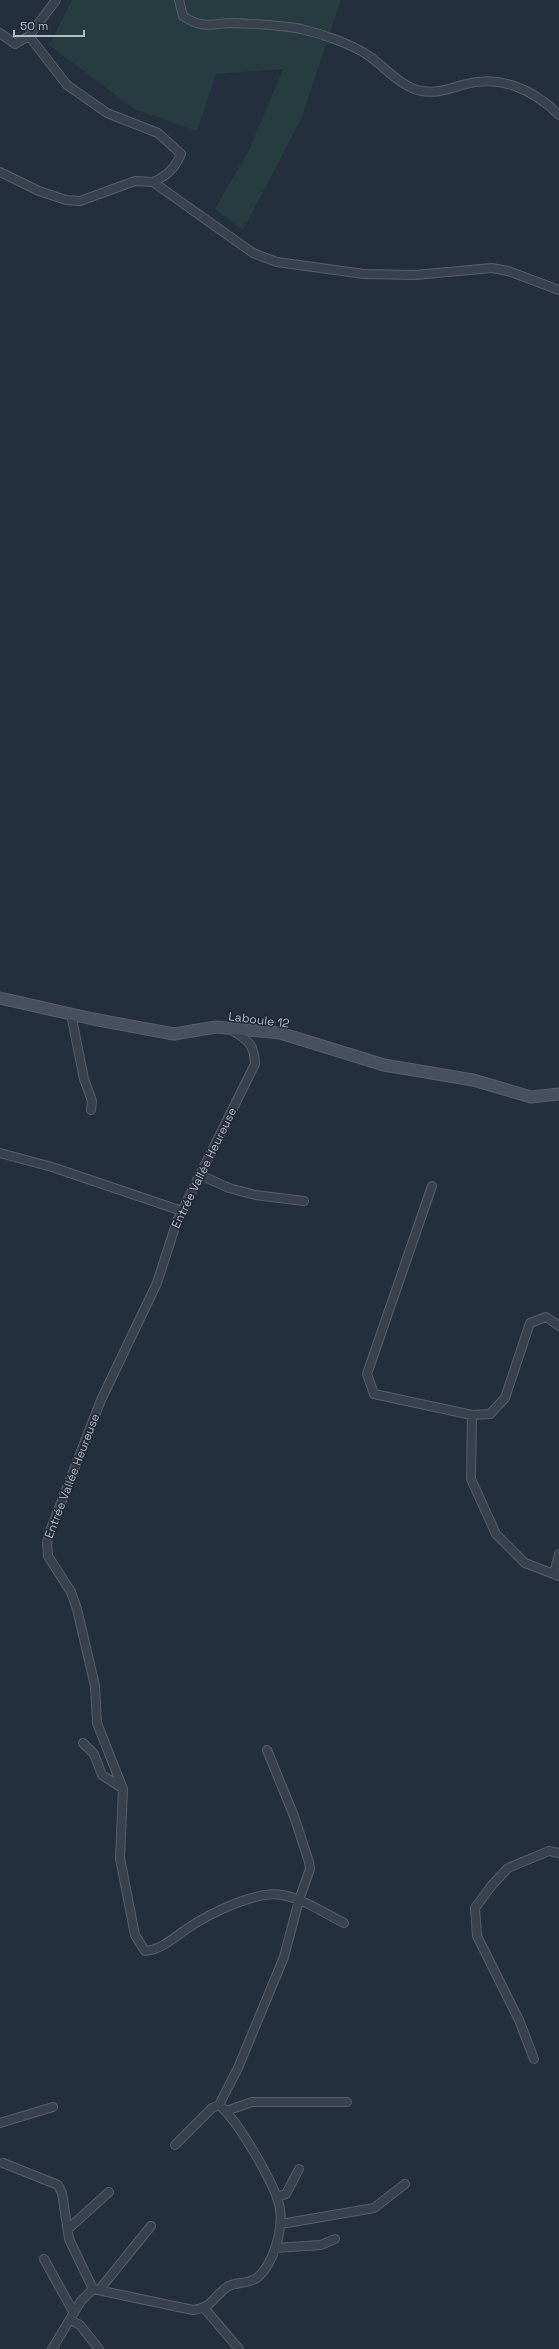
<svg xmlns="http://www.w3.org/2000/svg" width="559" height="2349" viewBox="0 0 559 2349" font-family="'Space Grotesk',sans-serif">
  <style>
    .green { fill: #263c3f }
    .lines { fill: none; stroke-linecap: round; stroke-linejoin: round }
    .street-casing { stroke: #565f6c; stroke-width: 10 }
    .secondary-casing { stroke: #565f6c; stroke-width: 13 }
    .street { stroke: #38414e; stroke-width: 8 }
    .secondary { stroke: #465061; stroke-width: 11 }
    .labels { text-anchor: middle; stroke-width: 3; stroke-linejoin: round; paint-order: stroke }
    .street-label { font-size: 12px; fill: #b4bcc9; stroke: #1d2633 }
  </style>
  <rect width="100%" height="100%" fill="#242f3e"/>
  <path class="green" d="M 72,0 L 341,0 L 302,117 L 243,230 L 215,209 L 249,150 L 283,69 L 216,74 L 197,131 L 134,109 L 49,45 Z"/>
  <g class="lines">
    <g class="street-casing">
      <path id="street" d="M 179,0 L 183,16 C 203,30 213,23 235,23 C 256,24 281,25 301,29 C 322,34 352,44 369,56 C 385,67 402,88 422,91 C 438,94 451,88 466,84 C 502,75 534,90 559,115
        M 0,33 L 15,44 L 29,36 L 67,85 L 107,113 L 158,133 L 181,154 C 175,168 167,176 153,182
        M 29,36 L 56,0
        M 0,172 L 39,191 L 66,200 L 80,201 L 135,181 L 153,182 L 253,253 L 277,262 L 364,274 L 415,275 L 492,268 L 508,271 L 559,290
        M 71,1014 L 84,1079 L 92,1101 L 91,1110
        M 230,1029 C 247,1040 254,1042 255,1064 L 177,1221 L 157,1283 L 101,1400 L 50,1531 L 47,1542 L 48,1556 L 71,1592 L 77,1609 L 95,1686 L 97,1723 L 123,1789 L 120,1858 L 135,1935 L 145,1951 C 161,1950 175,1937 188,1928 C 209,1914 256,1890 282,1895 C 304,1899 324,1913 344,1923
        M 0,1153 L 52,1167 L 182,1211
        M 200,1175 L 229,1188 L 255,1195 L 304,1201
        M 432,1186 L 367,1374 L 374,1394 L 472,1415 L 490,1414 L 505,1398 L 530,1323 L 546,1317 L 559,1326
        M 472,1415 L 471,1479 L 496,1534 L 525,1563 L 559,1576
        M 554,1573 L 559,1554
        M 83,1743 L 94,1754 L 102,1775 L 122,1788
        M 534,2059 L 519,2020 L 477,1936 L 475,1908 L 492,1885 L 508,1868 L 549,1851 L 559,1853
        M 219,2105 L 238,2068 L 284,1957 L 299,1900 L 310,1869 L 309,1862 L 294,1816 L 267,1750
        M 226,2111 L 252,2102 L 347,2102
        M 0,2123 L 53,2107
        M 3,2163 L 58,2185 L 62,2193 L 69,2239 L 93,2289 L 81,2301 L 52,2349
        M 277,2197 L 286,2194 L 299,2169
        M 281,2224 L 374,2208 L 405,2184
        M 68,2229 L 109,2192
        M 276,2248 L 321,2245 L 335,2239
        M 44,2259 L 74,2313
        M 93,2289 L 193,2310 C 213,2307 212,2298 227,2287 C 235,2281 249,2285 258,2277 C 274,2263 283,2229 280,2209 C 277,2187 237,2119 219,2105 L 212,2108 L 175,2145
        M 100,2289 L 151,2226
        M 205,2309 L 239,2349
        M 71,2320 L 80,2325 L 99,2349"/>
    </g>
    <g class="secondary-casing">
      <path id="secondary" d="M 0,998 L 93,1019 L 174,1034 L 216,1027 L 280,1033 L 384,1065 L 473,1080 L 531,1097 L 559,1094"/>
    </g>
    <use href="#street" class="street"/>
    <use href="#secondary" class="secondary"/>
  </g>
  <g class="labels">
    <g class="street-label">
      <text transform="translate(259 1020) rotate(7)" y="4">Laboule 12</text>
      <text transform="translate(204 1168) rotate(-64)" y="4">Entrée Vallée Heureuse</text>
      <text transform="translate(72 1476) rotate(-69)" y="4">Entrée Vallée Heureuse</text>
    </g>
  </g>
  <path d="M14 30v6h70v-6" fill="none" stroke="#b4bcc9" stroke-width="2"/>
  <text x="20" y="30" font-size="12" fill="#b4bcc9" stroke="#1d2633" stroke-width="3" paint-order="stroke">50 m</text>
</svg>
